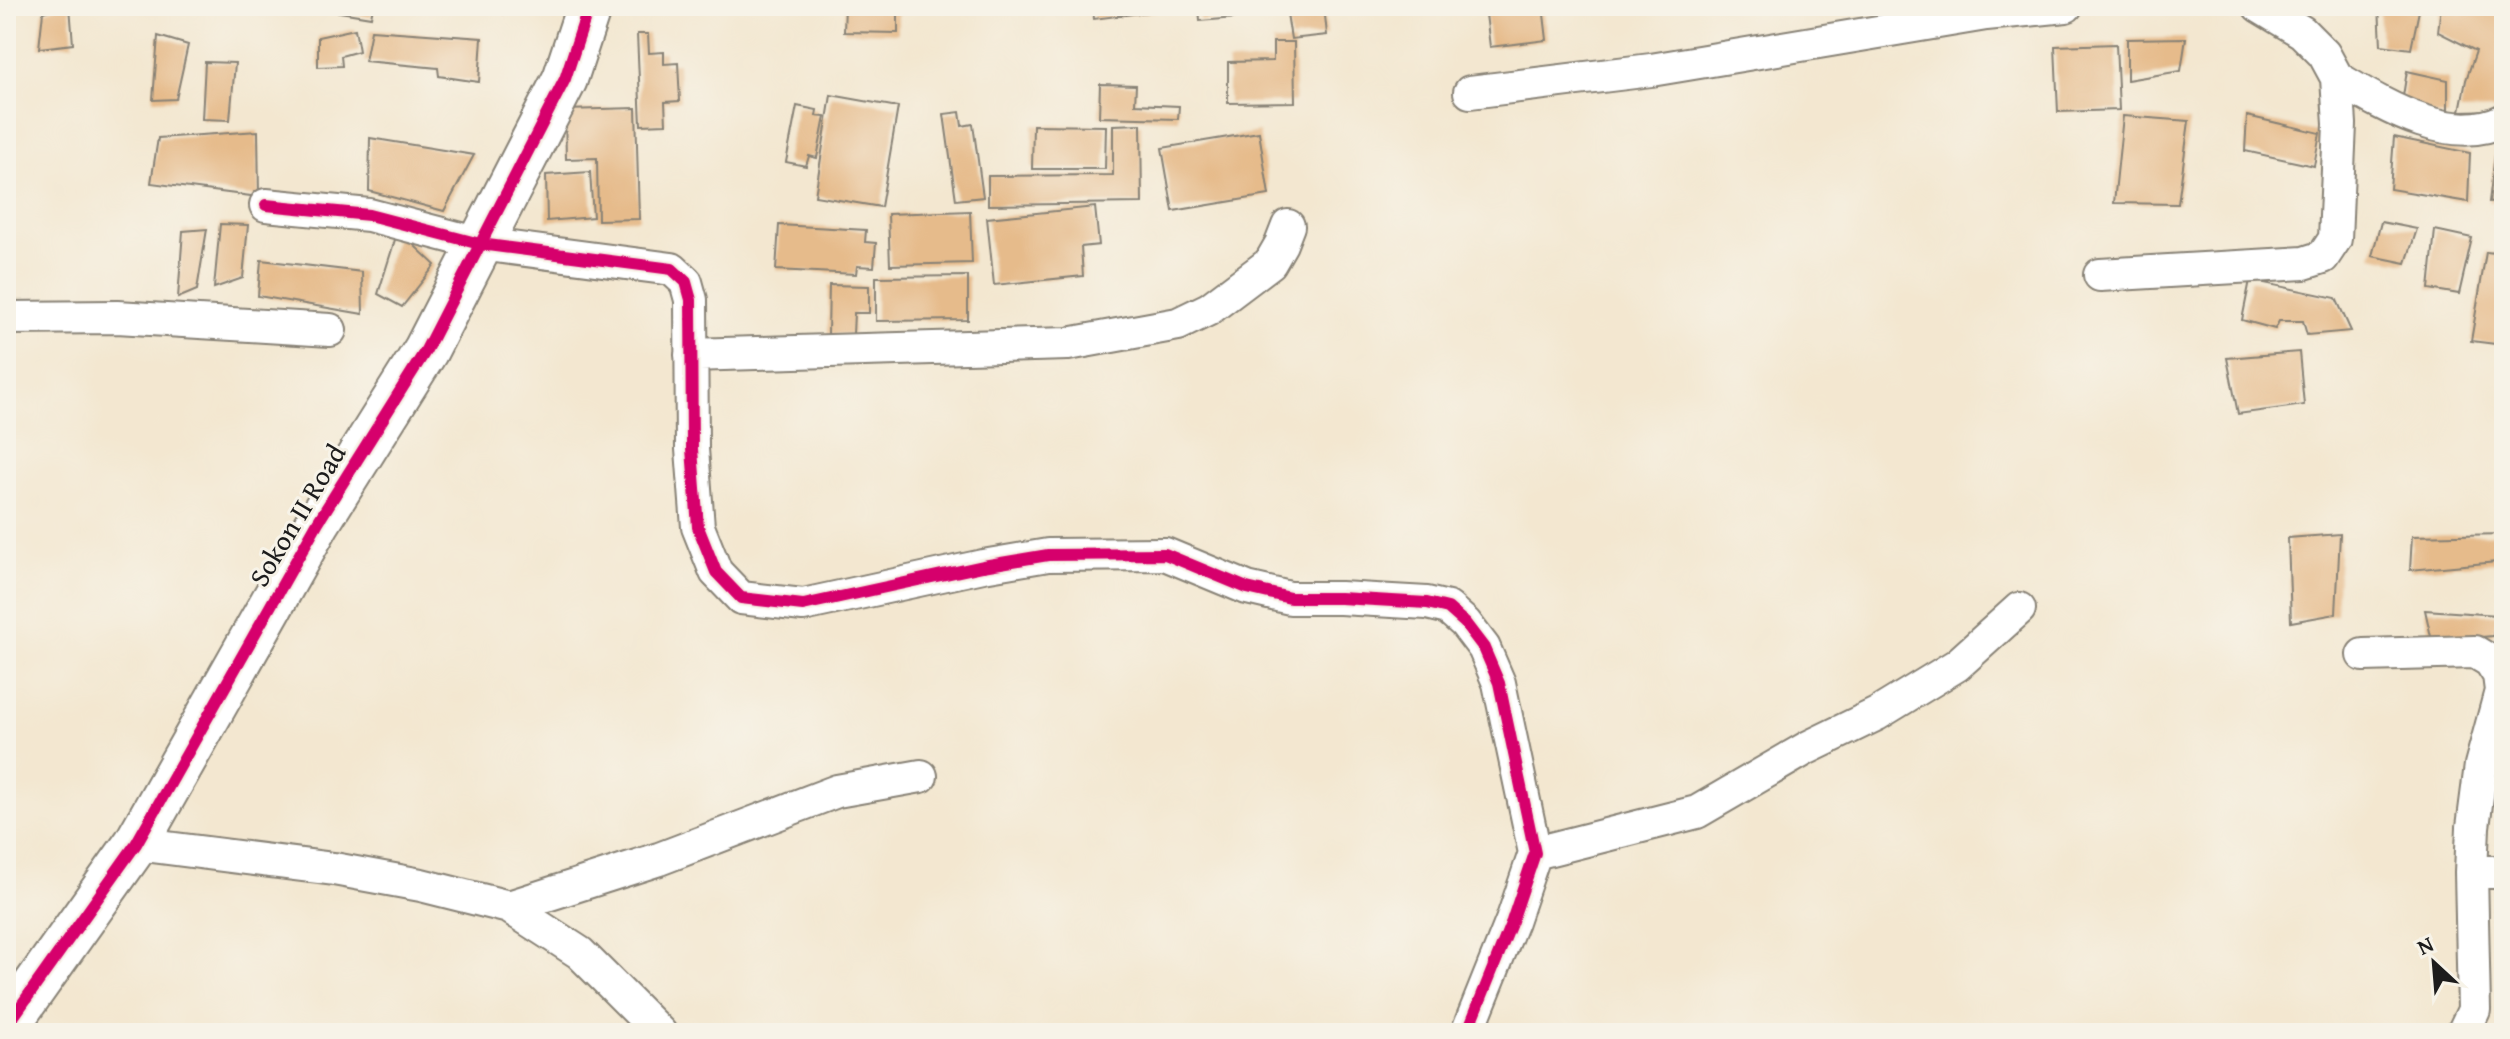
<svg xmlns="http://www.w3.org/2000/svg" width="2510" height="1039" viewBox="0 0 2510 1039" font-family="'Gentium Book Plus',serif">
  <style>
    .building { fill: #e6bb8b }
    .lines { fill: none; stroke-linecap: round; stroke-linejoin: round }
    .street-casing { stroke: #888276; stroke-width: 36 }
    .secondary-casing { stroke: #888276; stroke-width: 48 }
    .street { stroke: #fff; stroke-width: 32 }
    .secondary { stroke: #fff; stroke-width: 44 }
    .cycleway-casing { stroke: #f7f3e8; stroke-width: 17 }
    .cycleway { stroke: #d6006c; stroke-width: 12 }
    .labels { text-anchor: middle; stroke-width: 6; stroke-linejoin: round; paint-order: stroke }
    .street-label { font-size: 28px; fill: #1c1c1c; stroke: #f7f3e8 }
  </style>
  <rect width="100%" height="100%" fill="#f7f3e8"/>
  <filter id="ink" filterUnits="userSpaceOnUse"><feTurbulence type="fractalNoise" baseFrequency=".0125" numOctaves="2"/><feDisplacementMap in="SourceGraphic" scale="16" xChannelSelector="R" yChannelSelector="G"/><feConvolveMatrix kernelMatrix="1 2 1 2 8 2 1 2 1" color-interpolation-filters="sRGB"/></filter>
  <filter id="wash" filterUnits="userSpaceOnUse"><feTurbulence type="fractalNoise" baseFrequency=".006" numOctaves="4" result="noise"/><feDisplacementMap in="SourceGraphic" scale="32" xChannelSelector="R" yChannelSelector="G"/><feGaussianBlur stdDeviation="1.8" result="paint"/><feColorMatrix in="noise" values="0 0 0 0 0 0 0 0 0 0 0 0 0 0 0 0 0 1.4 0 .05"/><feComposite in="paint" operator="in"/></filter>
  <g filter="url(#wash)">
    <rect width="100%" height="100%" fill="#f3e7d0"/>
    <g id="blocks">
      <path class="building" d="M 60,6 L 70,6 L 73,44 L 39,48 L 43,12 Z
        M 303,6 L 373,6 L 371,17 Z
        M 505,6 L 546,6 L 546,8 L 504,14 Z
        M 845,6 L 898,6 L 898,33 L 844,32 Z
        M 1092,6 L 1171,6 L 1171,9 L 1094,19 Z
        M 1199,6 L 1235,6 L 1235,18 L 1200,21 Z
        M 1324,6 L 1327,35 L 1291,39 L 1286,7 Z
        M 1485,6 L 1543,6 L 1547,40 L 1490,47 Z
        M 2379,6 L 2420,6 L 2411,49 L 2381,45 Z
        M 2441,6 L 2464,6 L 2504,12 L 2504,81 L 2499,110 L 2460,111 L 2466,80 L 2476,51 L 2438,32 Z
        M 355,29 L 359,51 L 341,56 L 342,66 L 318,67 L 318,37 Z
        M 371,30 L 482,38 L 479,82 L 439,76 L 438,68 L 365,61 Z
        M 637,34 L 648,34 L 649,53 L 664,52 L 664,64 L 678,63 L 680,101 L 665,102 L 666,124 L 641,125 Z
        M 158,36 L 188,45 L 176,99 L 153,100 Z
        M 2186,38 L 2181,71 L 2127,80 L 2127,39 Z
        M 1273,42 L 1294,42 L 1295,102 L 1228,103 L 1228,62 L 1273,61 Z
        M 2116,44 L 2119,110 L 2058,112 L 2055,46 Z
        M 205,62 L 235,63 L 230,120 L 202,119 Z
        M 2407,71 L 2448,80 L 2448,117 L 2401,109 Z
        M 1100,84 L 1136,85 L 1135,104 L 1179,106 L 1178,119 L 1099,117 Z
        M 831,95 L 898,107 L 881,207 L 815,196 Z
        M 797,106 L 817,110 L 816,116 L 825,117 L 817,158 L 809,156 L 806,166 L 786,162 Z
        M 636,108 L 639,219 L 598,220 L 597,158 L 566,159 L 565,110 Z
        M 960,112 L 962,126 L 973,124 L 983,197 L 956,200 L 944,114 Z
        M 2123,116 L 2189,121 L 2178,204 L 2114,203 Z
        M 2247,116 L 2320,133 L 2314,166 L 2245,151 Z
        M 1141,124 L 1142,203 L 988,205 L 988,176 L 1113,175 L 1113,125 Z
        M 1033,125 L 1106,126 L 1105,169 L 1032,169 Z
        M 258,131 L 259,197 L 151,183 L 158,138 Z
        M 1259,132 L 1269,195 L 1173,211 L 1162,148 Z
        M 2394,137 L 2470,153 L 2468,202 L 2390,189 Z
        M 370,138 L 474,155 L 444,211 L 369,191 Z
        M 2496,147 L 2504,148 L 2504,201 L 2489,202 Z
        M 590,172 L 593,217 L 547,221 L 546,175 Z
        M 1095,207 L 1099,245 L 1081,247 L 1083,276 L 994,285 L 987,218 Z
        M 970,211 L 972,263 L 890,265 L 888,214 Z
        M 2381,222 L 2417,229 L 2406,263 L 2372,256 Z
        M 220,224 L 248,225 L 243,278 L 214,288 Z
        M 779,225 L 866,230 L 865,242 L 876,243 L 874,267 L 857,266 L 856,274 L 776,270 Z
        M 207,229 L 197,290 L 178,298 L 183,231 Z
        M 398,230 L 435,265 L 402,307 L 378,294 Z
        M 2435,230 L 2472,238 L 2459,294 L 2429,289 Z
        M 2486,252 L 2504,254 L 2504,345 L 2471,341 Z
        M 261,260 L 362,272 L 363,314 L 258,296 Z
        M 968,276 L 968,320 L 876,321 L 876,277 Z
        M 2250,280 L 2336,298 L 2351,331 L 2307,335 L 2303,321 L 2279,321 L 2275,329 L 2242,320 Z
        M 829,285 L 869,286 L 869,313 L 854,313 L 853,334 L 828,334 Z
        M 2299,352 L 2304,405 L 2238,414 L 2227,358 Z
        M 2340,534 L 2336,614 L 2291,622 L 2288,538 Z
        M 2504,534 L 2504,550 L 2497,562 L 2410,570 L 2412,536 Z
        M 2425,610 L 2497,615 L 2493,636 L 2432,641 Z
        M 2504,909 L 2504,951 L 2502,951 L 2495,911 Z"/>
    </g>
  </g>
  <g filter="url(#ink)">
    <use href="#blocks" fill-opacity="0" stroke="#888276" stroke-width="2"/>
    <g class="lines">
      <g class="street-casing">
        <path id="street" d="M 2337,78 C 2383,105 2450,147 2504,120
          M 1470,92 L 1651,70 L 1986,14 L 2066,6
          M 266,205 L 369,215 L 480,244 L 672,269 L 686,282 L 691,300 L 692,449 L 698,527 L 716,572 L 741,598 L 803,605 L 983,566 L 1048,555 L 1165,554 L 1247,588 L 1290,598 L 1340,598 L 1427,603 L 1448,608 L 1465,623 L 1484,648 L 1499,683 L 1535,853 L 1512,921 L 1467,1033
          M 2100,275 L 2304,263 L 2323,257 L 2335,239 L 2340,124 L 2337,78 L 2324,54 L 2302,32 L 2259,6
          M 6,318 L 117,317 L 330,330
          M 691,355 L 1068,344 L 1178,324 L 1209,309 L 1270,263 L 1281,244 L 1288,226
          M 2363,655 L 2475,652 L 2490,661 L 2499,675 L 2501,691 L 2481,765 L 2473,827 L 2471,872 L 2474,1010 L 2463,1033
          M 136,844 L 334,869 L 421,885 L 509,907 L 580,953 L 660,1033
          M 1535,853 L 1697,812 L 1807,748 L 1877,714 L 1957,665 L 2019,609
          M 2471,872 L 2504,872
          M 509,907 L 659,859 L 837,791 L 921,776"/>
      </g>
      <g class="secondary-casing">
        <path id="secondary" d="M 6,1027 L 136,844 L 318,522 L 426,350 L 565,79 L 589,6"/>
      </g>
      <use href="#street" class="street"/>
      <use href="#secondary" class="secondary"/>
      <g class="cycleway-casing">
        <path id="cycleway" d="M 266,205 L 369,215 L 480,244 L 672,269 L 686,282 L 691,300 L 692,449 L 698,527 L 716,572 L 741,598 L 803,605 L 983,566 L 1048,555 L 1165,554 L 1247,588 L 1290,598 L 1340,598 L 1427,603 L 1448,608 L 1465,623 L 1484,648 L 1499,683 L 1535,853 L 1512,921 L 1467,1033
          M 6,1027 L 136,844 L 318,522 L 426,350 L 565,79 L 589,6"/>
      </g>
      <use href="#cycleway" class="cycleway"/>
    </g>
  </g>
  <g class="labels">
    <g class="street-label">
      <text transform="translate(297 515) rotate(-59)" y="10">Sokon II Road</text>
    </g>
  </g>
  <rect width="2510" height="1039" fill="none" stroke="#f7f3e8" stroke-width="32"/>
  <g transform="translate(2434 963) rotate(334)" stroke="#f7f3e8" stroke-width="6" paint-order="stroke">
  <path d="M0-6L14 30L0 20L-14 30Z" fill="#1c1c1c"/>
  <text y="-12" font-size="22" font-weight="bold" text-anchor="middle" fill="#1c1c1c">N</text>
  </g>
</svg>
